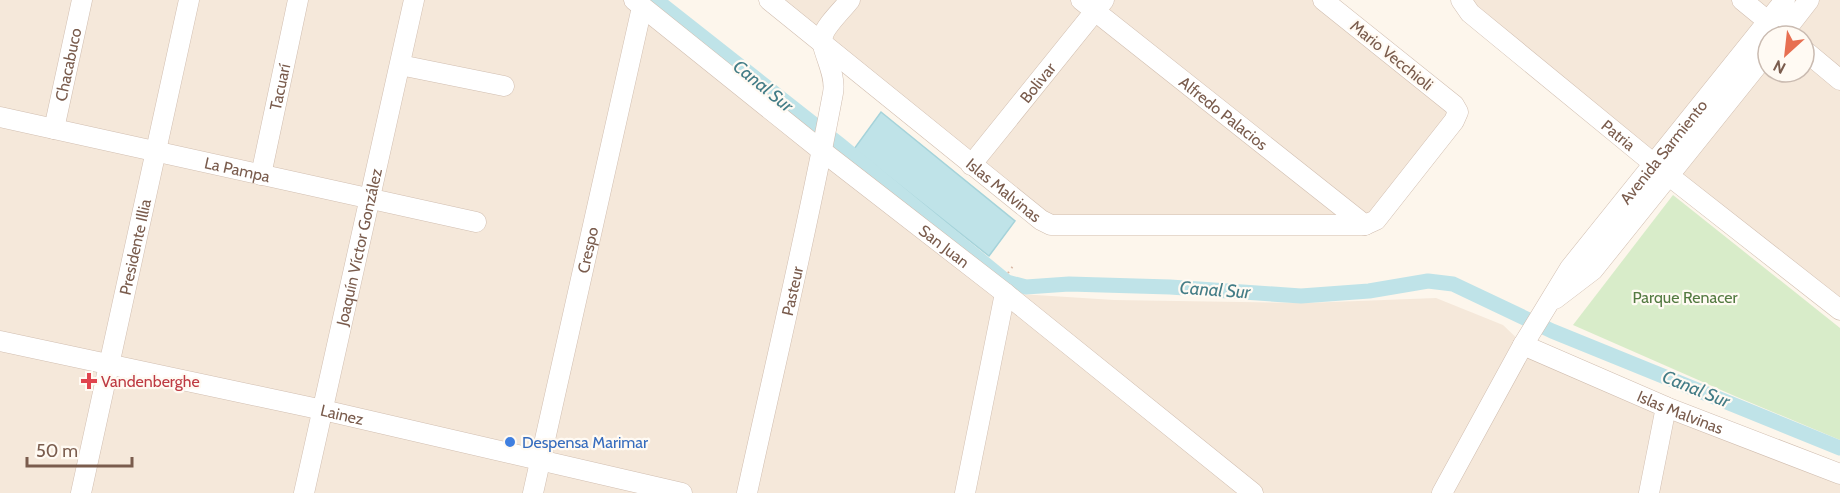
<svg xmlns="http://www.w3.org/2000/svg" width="1840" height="493" viewBox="0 0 1840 493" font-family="Cabin,sans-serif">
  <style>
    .residential { fill: #f5e8da; fill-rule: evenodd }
    .green { fill: #d8ecc9 }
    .water { fill: #bfe3e8; stroke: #a5d3da; stroke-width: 1.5 }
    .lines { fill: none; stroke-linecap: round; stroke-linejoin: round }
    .canal { stroke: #bfe3e8; stroke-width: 15 }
    .minor-casing { stroke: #d1beb0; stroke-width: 21 }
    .path { stroke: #d9b8a5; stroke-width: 2; stroke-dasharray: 1.5 4.5; stroke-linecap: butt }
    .minor { stroke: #fff; stroke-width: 20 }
    .health-dot { fill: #e0444e; stroke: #fffaf3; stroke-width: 2 }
    .shop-dot { fill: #3f7fe0; stroke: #fffaf3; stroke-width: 2 }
    .labels { text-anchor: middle; stroke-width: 4.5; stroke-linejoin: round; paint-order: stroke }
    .street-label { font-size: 16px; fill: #7a5c4d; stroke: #fffaf3 }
    .park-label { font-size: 16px; fill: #537a41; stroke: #fffaf3 }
    .health-label { font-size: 16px; fill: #be3a42; stroke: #fffaf3; text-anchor: start }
    .shop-label { font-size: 16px; fill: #366cbe; stroke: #fffaf3; text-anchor: start }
    .water-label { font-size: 18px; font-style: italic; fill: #437c86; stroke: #fffaf3 }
  </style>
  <rect width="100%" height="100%" fill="#fdf6ec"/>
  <path class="residential" d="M 0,0 L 634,0 L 1005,293 L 1114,300 L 1306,303 L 1436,298 L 1503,325 L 1524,345 L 1840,474 L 1840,493 L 0,493 Z
    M 769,0 L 1323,0 L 1454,105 L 1376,220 L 1061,226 Z
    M 1461,0 L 1840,0 L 1840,310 ZM 1768,36 L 1804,36 L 1804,72 L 1768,72 Z"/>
  <path class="green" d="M 1673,195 L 1840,328 L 1840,440 L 1737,397 L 1573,325 Z"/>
  <path class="water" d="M 881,112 L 1015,221 L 989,256 L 854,149 Z"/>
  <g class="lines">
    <path class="canal" d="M 656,0 L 840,145 L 1007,282 L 1026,287 L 1069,284 L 1170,287 L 1301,296 L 1369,291 L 1428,281 L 1453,284 L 1552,331 L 1840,448"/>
    <g class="minor-casing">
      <g id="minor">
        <path id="s1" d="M 634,0 L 822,151 L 1005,293 L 1253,493"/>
        <path id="s2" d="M 769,0 L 1041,220 L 1051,225 L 1365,225 L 1376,220 L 1454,121 L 1458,112 L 1454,105 L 1323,0"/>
        <path id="s3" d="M 1081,0 L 1365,225"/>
        <path id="s4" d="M 1461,0 L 1470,13 L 1654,164 L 1840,310"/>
        <path d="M 1742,0 L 1786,36"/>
        <path d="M 1781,36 L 1809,0"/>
        <path d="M 1804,50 L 1840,80"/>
        <path d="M 400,65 L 504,86"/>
        <path id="s5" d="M 0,117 L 476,222"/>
        <path id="s6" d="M 54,129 L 82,0"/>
        <path id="s7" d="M 971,165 L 1104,0"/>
        <path id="s8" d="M 261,175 L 298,0"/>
        <path d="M 1555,299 L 1593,270 L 1768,52"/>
        <path id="s9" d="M 0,341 L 323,410 L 682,493"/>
        <path id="s10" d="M 1523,345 L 1666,407 L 1840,474"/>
        <path id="s11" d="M 81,493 L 189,0"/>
        <path id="s12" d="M 304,493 L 414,0"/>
        <path id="s13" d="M 533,493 L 642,7"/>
        <path id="s14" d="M 747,493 C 776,360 808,227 833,93 C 837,72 819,48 823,36 C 825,26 844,8 850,0"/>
        <path d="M 965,493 L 1005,293"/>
        <path id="s15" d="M 1442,493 L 1523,345 L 1570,268 L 1785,0"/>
        <path d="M 1649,493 L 1666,407"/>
      </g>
    </g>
    <path class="path" d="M 1008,273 L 1013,266"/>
    <use href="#minor" class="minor"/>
  </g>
  <path class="health-dot" d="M86 372h6v6h6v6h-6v6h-6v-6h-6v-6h6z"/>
  <circle class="shop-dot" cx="510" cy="442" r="6"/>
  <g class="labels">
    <g class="street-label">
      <text transform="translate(1392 55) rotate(39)" y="6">Mario Vecchioli</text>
      <text dy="6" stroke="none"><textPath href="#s6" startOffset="66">Chacabuco</textPath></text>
      <text dy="6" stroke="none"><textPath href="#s7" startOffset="106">Bolivar</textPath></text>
      <text dy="6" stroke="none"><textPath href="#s8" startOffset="90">Tacuarí</textPath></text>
      <text dy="6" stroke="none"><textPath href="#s3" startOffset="182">Alfredo Palacios</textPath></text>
      <text dy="6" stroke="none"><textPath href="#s4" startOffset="208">Patria</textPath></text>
      <text dy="6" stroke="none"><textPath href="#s15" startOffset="408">Avenida Sarmiento</textPath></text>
      <text dy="6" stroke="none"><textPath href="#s5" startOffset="243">La Pampa</textPath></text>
      <text dy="6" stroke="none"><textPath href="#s2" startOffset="302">Islas Malvinas</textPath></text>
      <text dy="6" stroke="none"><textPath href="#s11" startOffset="252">Presidente Illia</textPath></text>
      <text dy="6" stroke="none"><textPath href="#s1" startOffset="396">San Juan</textPath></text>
      <text dy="6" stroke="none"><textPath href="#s12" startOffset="252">Joaquín Víctor González</textPath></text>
      <text dy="6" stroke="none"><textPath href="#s13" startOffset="249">Crespo</textPath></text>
      <text dy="6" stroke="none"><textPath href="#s14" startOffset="207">Pasteur</textPath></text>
      <text dy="6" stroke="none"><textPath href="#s10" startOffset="171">Islas Malvinas</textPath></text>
      <text dy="6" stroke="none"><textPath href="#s9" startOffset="350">Lainez</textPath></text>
    </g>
    <g class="park-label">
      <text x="1685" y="303">Parque Renacer</text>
    </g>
    <g class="health-label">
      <text x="101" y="387">Vandenberghe</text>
    </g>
    <g class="shop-label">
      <text x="522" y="448">Despensa Marimar</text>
    </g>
    <g class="water-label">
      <text transform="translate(763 86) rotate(39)" y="6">Canal Sur</text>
      <text transform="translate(1215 290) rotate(4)" y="6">Canal Sur</text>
      <text transform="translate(1696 389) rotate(22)" y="6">Canal Sur</text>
    </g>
  </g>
  <g transform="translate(1786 54) rotate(207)"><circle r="28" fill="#fffaf3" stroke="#cabbb1" stroke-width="1.5"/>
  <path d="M0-4.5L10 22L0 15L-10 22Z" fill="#e76f51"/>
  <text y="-9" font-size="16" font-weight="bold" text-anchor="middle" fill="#7a5c4d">N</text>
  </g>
  <path d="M27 457v9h105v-9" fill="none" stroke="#7a5c4d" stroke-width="3"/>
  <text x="36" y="457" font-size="18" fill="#7a5c4d" stroke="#fffaf3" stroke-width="4.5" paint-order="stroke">50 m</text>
</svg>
